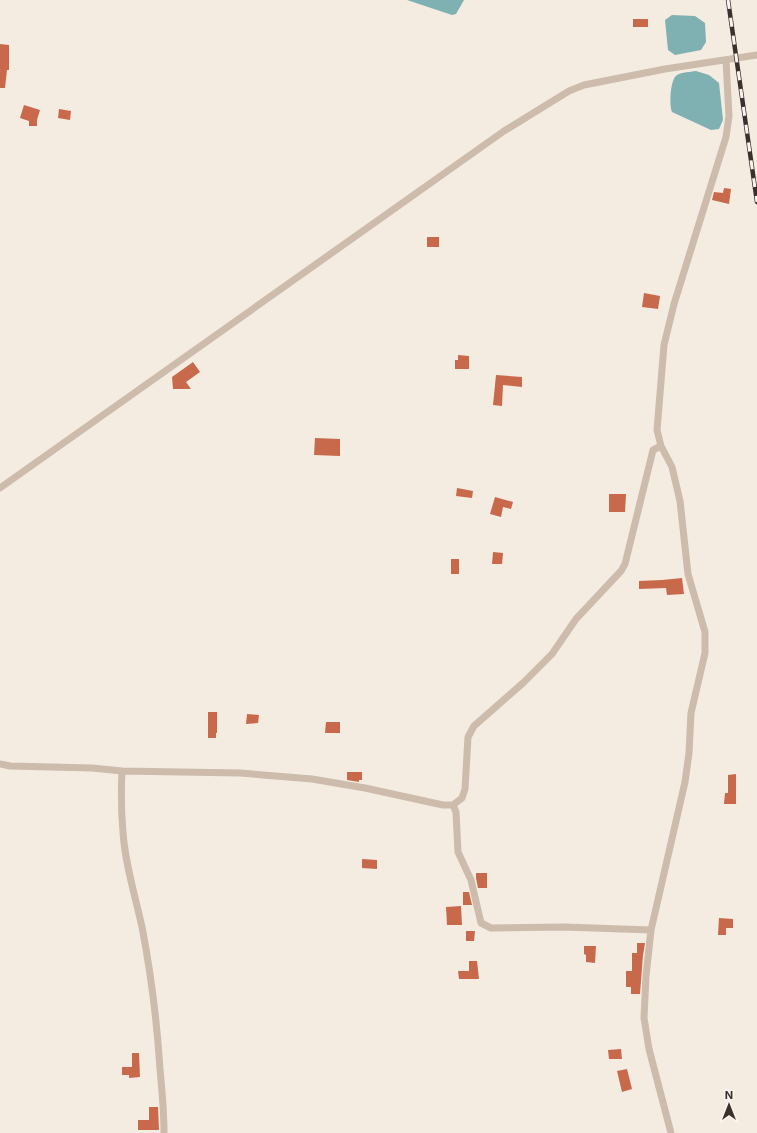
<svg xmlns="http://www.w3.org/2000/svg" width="757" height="1133" viewBox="0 0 757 1133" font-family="Inter,sans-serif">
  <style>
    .water { fill: #7fb0b2 }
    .building { fill: #c8694b }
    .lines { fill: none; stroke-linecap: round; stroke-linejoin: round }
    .minor { stroke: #cdbbac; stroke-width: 7 }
    .rail-casing { stroke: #3b302b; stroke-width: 4.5 }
    .rail { stroke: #fbf5ee; stroke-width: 3; stroke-dasharray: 9; stroke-linecap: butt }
  </style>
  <rect width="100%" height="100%" fill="#f4ebe1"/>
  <path class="water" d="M 407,0 L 464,0 L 456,14 L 452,15 Z
    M 672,15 L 695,16 L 705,23 L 706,42 L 701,50 L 675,55 L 668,50 L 665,20 Z
    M 696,71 L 709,75 L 719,83 L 723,120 L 719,129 L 711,130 L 672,112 C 669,106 670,79 677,75 C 682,72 690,72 696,71 Z"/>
  <path class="building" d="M 633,19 L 648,19 L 648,27 L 633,27 Z
    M 0,44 L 9,45 L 9,70 L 7,70 L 5,88 L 0,88 Z
    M 24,105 L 40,110 L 37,120 L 37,126 L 29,126 L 29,121 L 20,118 Z
    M 59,109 L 71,111 L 70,120 L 58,118 Z
    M 724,188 L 731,189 L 729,204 L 712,200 L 714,192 L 723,193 Z
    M 427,237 L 439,237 L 439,247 L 427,247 Z
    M 644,293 L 660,296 L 658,309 L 642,307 Z
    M 458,355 L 469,356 L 469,369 L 455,369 L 455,360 L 458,360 Z
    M 193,362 L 200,372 L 186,382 L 191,389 L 173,389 L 172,377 Z
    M 496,375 L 522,377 L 522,387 L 503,385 L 502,406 L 493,405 Z
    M 315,438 L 340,439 L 340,456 L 314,455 Z
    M 457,488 L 473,491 L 472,498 L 456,496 Z
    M 609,494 L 626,494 L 625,512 L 609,512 Z
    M 495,497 L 513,502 L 511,509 L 503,507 L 501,517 L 490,514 Z
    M 493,552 L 503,553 L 502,564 L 492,564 Z
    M 451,559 L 459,559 L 459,574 L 451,574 Z
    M 682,578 L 684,594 L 667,595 L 666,588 L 639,589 L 639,581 L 662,580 Z
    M 208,712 L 217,712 L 217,733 L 216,733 L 216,738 L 208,738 Z
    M 247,714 L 259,715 L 258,723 L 246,724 Z
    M 326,722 L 340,722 L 340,733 L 325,733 Z
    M 347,772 L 362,772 L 362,780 L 359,780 L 359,782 L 347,780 Z
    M 736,774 L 736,804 L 724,804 L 725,793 L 728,793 L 728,775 Z
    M 362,859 L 377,860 L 377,869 L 362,868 Z
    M 476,873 L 487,873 L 487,888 L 478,888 L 476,878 Z
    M 463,892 L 469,892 L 472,905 L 463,905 Z
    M 461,906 L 462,925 L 447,925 L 446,907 Z
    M 719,918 L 733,919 L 733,928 L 726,928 L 726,935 L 718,935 Z
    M 466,931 L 475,931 L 474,941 L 466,941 Z
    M 637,943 L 645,943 L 643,955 L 640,994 L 631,994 L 631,987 L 626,987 L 626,971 L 632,971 L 632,953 L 637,953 Z
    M 584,946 L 596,946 L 595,963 L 586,962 L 586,955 L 584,954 Z
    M 469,961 L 477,961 L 479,979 L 459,979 L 458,971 L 469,971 Z
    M 621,1049 L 622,1059 L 609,1059 L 608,1050 Z
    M 132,1053 L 139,1053 L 140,1077 L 129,1078 L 129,1075 L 122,1075 L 122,1067 L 132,1067 Z
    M 627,1069 L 632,1089 L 622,1092 L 617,1071 Z
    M 149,1107 L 158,1107 L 159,1130 L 138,1130 L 138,1120 L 149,1120 Z"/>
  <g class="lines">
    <path class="minor" d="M 0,488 L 504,131 L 569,91 L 584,85 L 665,69 L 757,55
      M 0,764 L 10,766 L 92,768 L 122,771 L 240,773 L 312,779 L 365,788 L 443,805 L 453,805 L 462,798 L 465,789 L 468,737 L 474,726 L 523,683 L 552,654 L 576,619 L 621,571 L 625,564 L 653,450 L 661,446
      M 122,771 C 121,791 121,811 123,832 C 125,864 135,895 142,927 C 151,974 157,1022 160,1069 C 162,1090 164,1112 164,1133
      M 453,805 L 456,812 L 458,852 L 471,880 L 481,923 L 491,928 L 564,927 L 651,930
      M 671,1133 L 649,1049 L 644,1018 L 646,976 L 651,930 L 685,782 L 689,753 L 691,713 L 705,653 L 705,632 L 688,574 L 680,501 L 672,467 L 661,446 L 657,430 L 664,345 L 674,304 L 726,137 L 729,116 L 726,60"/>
    <g class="rail-casing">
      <path id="rail" d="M 728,0 L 757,202"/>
    </g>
    <use href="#rail" class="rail"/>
  </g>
  <g transform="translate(729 1105)" stroke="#fbf5ee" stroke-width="3" paint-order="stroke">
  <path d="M0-3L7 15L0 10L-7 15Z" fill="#3b302b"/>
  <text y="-6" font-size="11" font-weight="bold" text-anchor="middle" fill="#3b302b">N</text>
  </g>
</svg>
